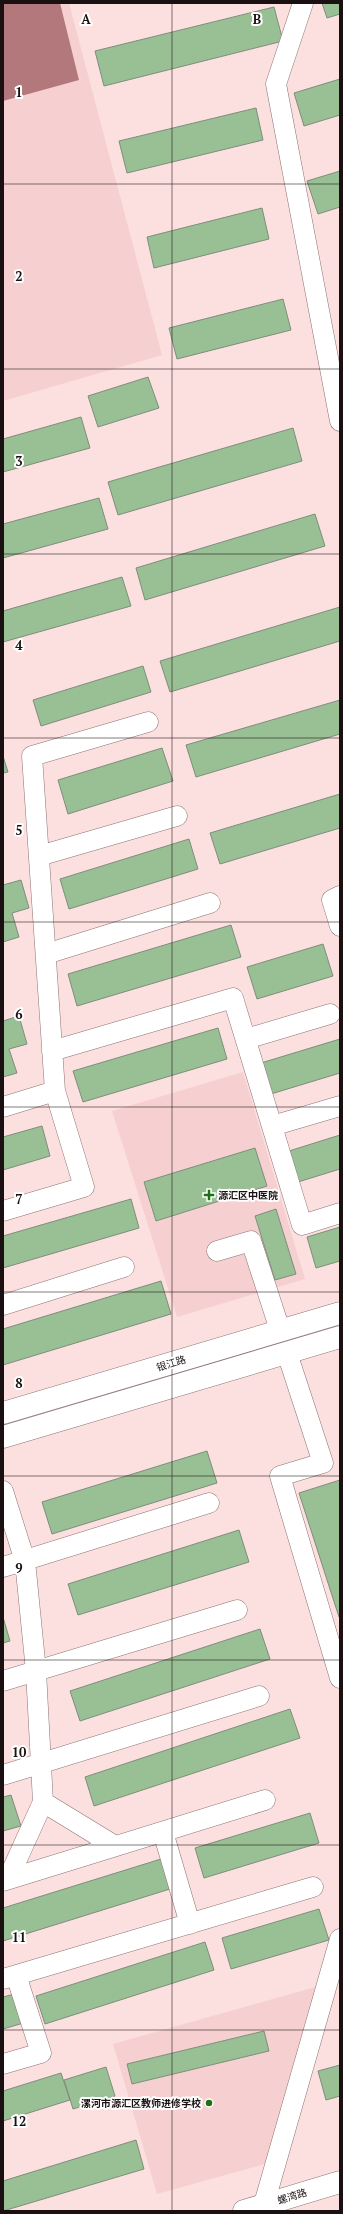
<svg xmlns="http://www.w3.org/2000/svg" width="343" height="2214" viewBox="0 0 343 2214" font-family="'PT Serif','Noto Sans SC',serif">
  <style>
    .built { fill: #f6d0d1 }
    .water { fill: #b2787b }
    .building { fill: #99bf94; stroke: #7e8e7c }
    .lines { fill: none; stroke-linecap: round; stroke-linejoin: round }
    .street-casing { stroke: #8d7374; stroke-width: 21 }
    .secondary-casing { stroke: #8d7374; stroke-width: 23 }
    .street { stroke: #fff; stroke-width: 20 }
    .secondary { stroke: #fff; stroke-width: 22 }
    .grid { fill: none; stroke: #1a1011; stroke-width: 1; stroke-opacity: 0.55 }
    .poi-dot { fill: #1e6f15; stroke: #fff; stroke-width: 1.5 }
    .labels { text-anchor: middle; stroke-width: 4; stroke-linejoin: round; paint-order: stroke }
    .poi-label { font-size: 10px; font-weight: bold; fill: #1a1011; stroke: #fff; text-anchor: start }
    .street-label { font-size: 10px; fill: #1a1011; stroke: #fff }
    .grid-label { font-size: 13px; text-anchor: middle; font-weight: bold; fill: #1a1011; stroke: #fff; stroke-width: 4; stroke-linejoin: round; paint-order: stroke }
  </style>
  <rect width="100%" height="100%" fill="#fcdfdf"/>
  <path class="built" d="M 3,3 L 69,3 L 162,355 L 3,401 Z
    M 243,1072 L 305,1279 L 177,1317 L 112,1111 Z
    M 319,1986 L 272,2162 L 157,2194 L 113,2044 Z"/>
  <path class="water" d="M 3,3 L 60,3 L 79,80 L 3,101 Z"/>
  <path class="building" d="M 322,3 L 340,3 L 340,14 L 327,18 Z
    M 274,7 L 283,41 L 104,86 L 95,51 Z
    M 340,79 L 340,115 L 304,126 L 294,93 Z
    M 256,108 L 263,140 L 127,173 L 119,141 Z
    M 340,171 L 340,207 L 318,214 L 307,181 Z
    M 262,208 L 269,239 L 154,268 L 147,237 Z
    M 283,299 L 291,330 L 177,359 L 169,328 Z
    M 148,377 L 159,408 L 98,427 L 88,396 Z
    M 81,417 L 90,448 L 3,472 L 3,439 Z
    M 293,428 L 302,461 L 118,515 L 108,482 Z
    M 99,498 L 108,529 L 3,558 L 3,524 Z
    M 315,514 L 325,546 L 145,600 L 136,568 Z
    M 122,577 L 131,606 L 3,642 L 3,611 Z
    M 340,607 L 340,641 L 170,692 L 160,661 Z
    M 143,666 L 151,692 L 41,726 L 33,700 Z
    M 340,700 L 340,734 L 196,777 L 186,745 Z
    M 162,748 L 173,781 L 68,814 L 58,780 Z
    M 3,756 L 8,772 L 3,773 Z
    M 340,794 L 340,828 L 220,864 L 210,833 Z
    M 189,839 L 198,869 L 69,909 L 60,879 Z
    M 21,880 L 29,908 L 12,913 L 19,937 L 3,942 L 3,885 Z
    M 231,925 L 241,957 L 77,1006 L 68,974 Z
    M 323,944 L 333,976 L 257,999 L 247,967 Z
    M 19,1016 L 27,1044 L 9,1049 L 17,1073 L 3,1077 L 3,1021 Z
    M 218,1028 L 227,1059 L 83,1102 L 73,1071 Z
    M 340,1039 L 340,1073 L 271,1094 L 261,1063 Z
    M 42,1126 L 50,1156 L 3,1170 L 3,1137 Z
    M 340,1135 L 340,1169 L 298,1182 L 289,1151 Z
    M 255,1148 L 267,1186 L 156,1221 L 144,1182 Z
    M 131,1199 L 139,1228 L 3,1268 L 3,1236 Z
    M 276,1209 L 296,1274 L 275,1280 L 255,1216 Z
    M 340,1227 L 340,1261 L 316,1268 L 307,1237 Z
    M 161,1281 L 171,1314 L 3,1365 L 3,1329 Z
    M 207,1451 L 217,1483 L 52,1534 L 42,1502 Z
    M 340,1480 L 340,1617 L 339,1617 L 299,1493 Z
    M 239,1530 L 249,1562 L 78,1615 L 68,1584 Z
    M 3,1617 L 10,1641 L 3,1643 Z
    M 260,1629 L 270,1659 L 80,1721 L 70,1691 Z
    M 290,1709 L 300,1738 L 94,1806 L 85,1777 Z
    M 11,1795 L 21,1826 L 3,1831 L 3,1797 Z
    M 310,1813 L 319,1843 L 204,1878 L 195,1848 Z
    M 161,1859 L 170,1889 L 3,1941 L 3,1908 Z
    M 319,1909 L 329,1940 L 231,1969 L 222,1938 Z
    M 205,1942 L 214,1970 L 45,2024 L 36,1996 Z
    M 18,1993 L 27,2022 L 3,2029 L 3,1997 Z
    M 264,2031 L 269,2051 L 132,2084 L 127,2064 Z
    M 340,2065 L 340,2096 L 326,2100 L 318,2071 Z
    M 106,2067 L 115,2096 L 73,2109 L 64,2080 Z
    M 61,2073 L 70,2100 L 3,2121 L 3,2091 Z
    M 136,2140 L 144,2169 L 3,2211 L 3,2181 Z"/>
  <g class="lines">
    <g class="street-casing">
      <path id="street" d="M 303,3 L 276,84 L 340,421
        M 39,856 L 177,816
        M 340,896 L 332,900 L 340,926
        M 46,954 L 210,903
        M 246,1039 L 330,1014
        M 52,1051 L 233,998 L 302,1225 L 340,1213
        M 3,1107 L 55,1091
        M 272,1126 L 340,1106
        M 3,1211 L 84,1187 L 55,1091 L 32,756 L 148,722
        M 217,1251 L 251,1241 L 280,1330
        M 3,1305 L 124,1267
        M 287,1353 L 323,1463 L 280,1476 L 340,1678
        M 3,1491 L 25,1561 L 36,1671 L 43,1802 L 115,1846
        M 3,1567 L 209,1503
        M 3,1681 L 237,1610
        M 3,1775 L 259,1696
        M 163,1832 L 190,1924
        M 8,1879 L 43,1802
        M 3,1881 L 265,1800
        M 3,1979 L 313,1887
        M 3,2064 L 41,2053 L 16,1975
        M 264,2204 L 340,1939"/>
    </g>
    <g class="secondary-casing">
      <path id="secondary" d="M 3,1413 L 340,1313
        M 3,1437 L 340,1337
        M 244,2211 L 340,2182"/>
    </g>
    <use href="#street" class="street"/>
    <use href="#secondary" class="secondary"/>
  </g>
  <path class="grid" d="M 172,3 L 172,2211M 3,184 L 340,184M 3,369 L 340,369M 3,554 L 340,554M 3,738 L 340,738M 3,922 L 340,922M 3,1107 L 340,1107M 3,1292 L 340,1292M 3,1476 L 340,1476M 3,1660 L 340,1660M 3,1845 L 340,1845M 3,2030 L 340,2030"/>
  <g class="poi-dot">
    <path d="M207 1189h4v4h4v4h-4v4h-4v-4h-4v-4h4z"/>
    <circle cx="209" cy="2103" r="4"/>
  </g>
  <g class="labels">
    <g class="poi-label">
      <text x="218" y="1199">源汇区中医院</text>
      <text x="201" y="2107" text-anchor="end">漯河市源汇区教师进修学校</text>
    </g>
    <g class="street-label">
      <text transform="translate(171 1363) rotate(-17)" y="4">银江路</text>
      <text transform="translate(292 2196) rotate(-17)" y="4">螺湾路</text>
    </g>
  </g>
  <g class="grid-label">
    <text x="86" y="24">A</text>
    <text x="257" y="24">B</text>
    <text x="19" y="97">1</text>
    <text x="19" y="281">2</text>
    <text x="19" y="466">3</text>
    <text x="19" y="650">4</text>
    <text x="19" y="835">5</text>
    <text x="19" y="1019">6</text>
    <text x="19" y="1204">7</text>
    <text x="19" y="1388">8</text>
    <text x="19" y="1573">9</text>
    <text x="19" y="1757">10</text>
    <text x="19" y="1942">11</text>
    <text x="19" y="2126">12</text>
  </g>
  <rect width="343" height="2214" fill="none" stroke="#1a1011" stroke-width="8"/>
</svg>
